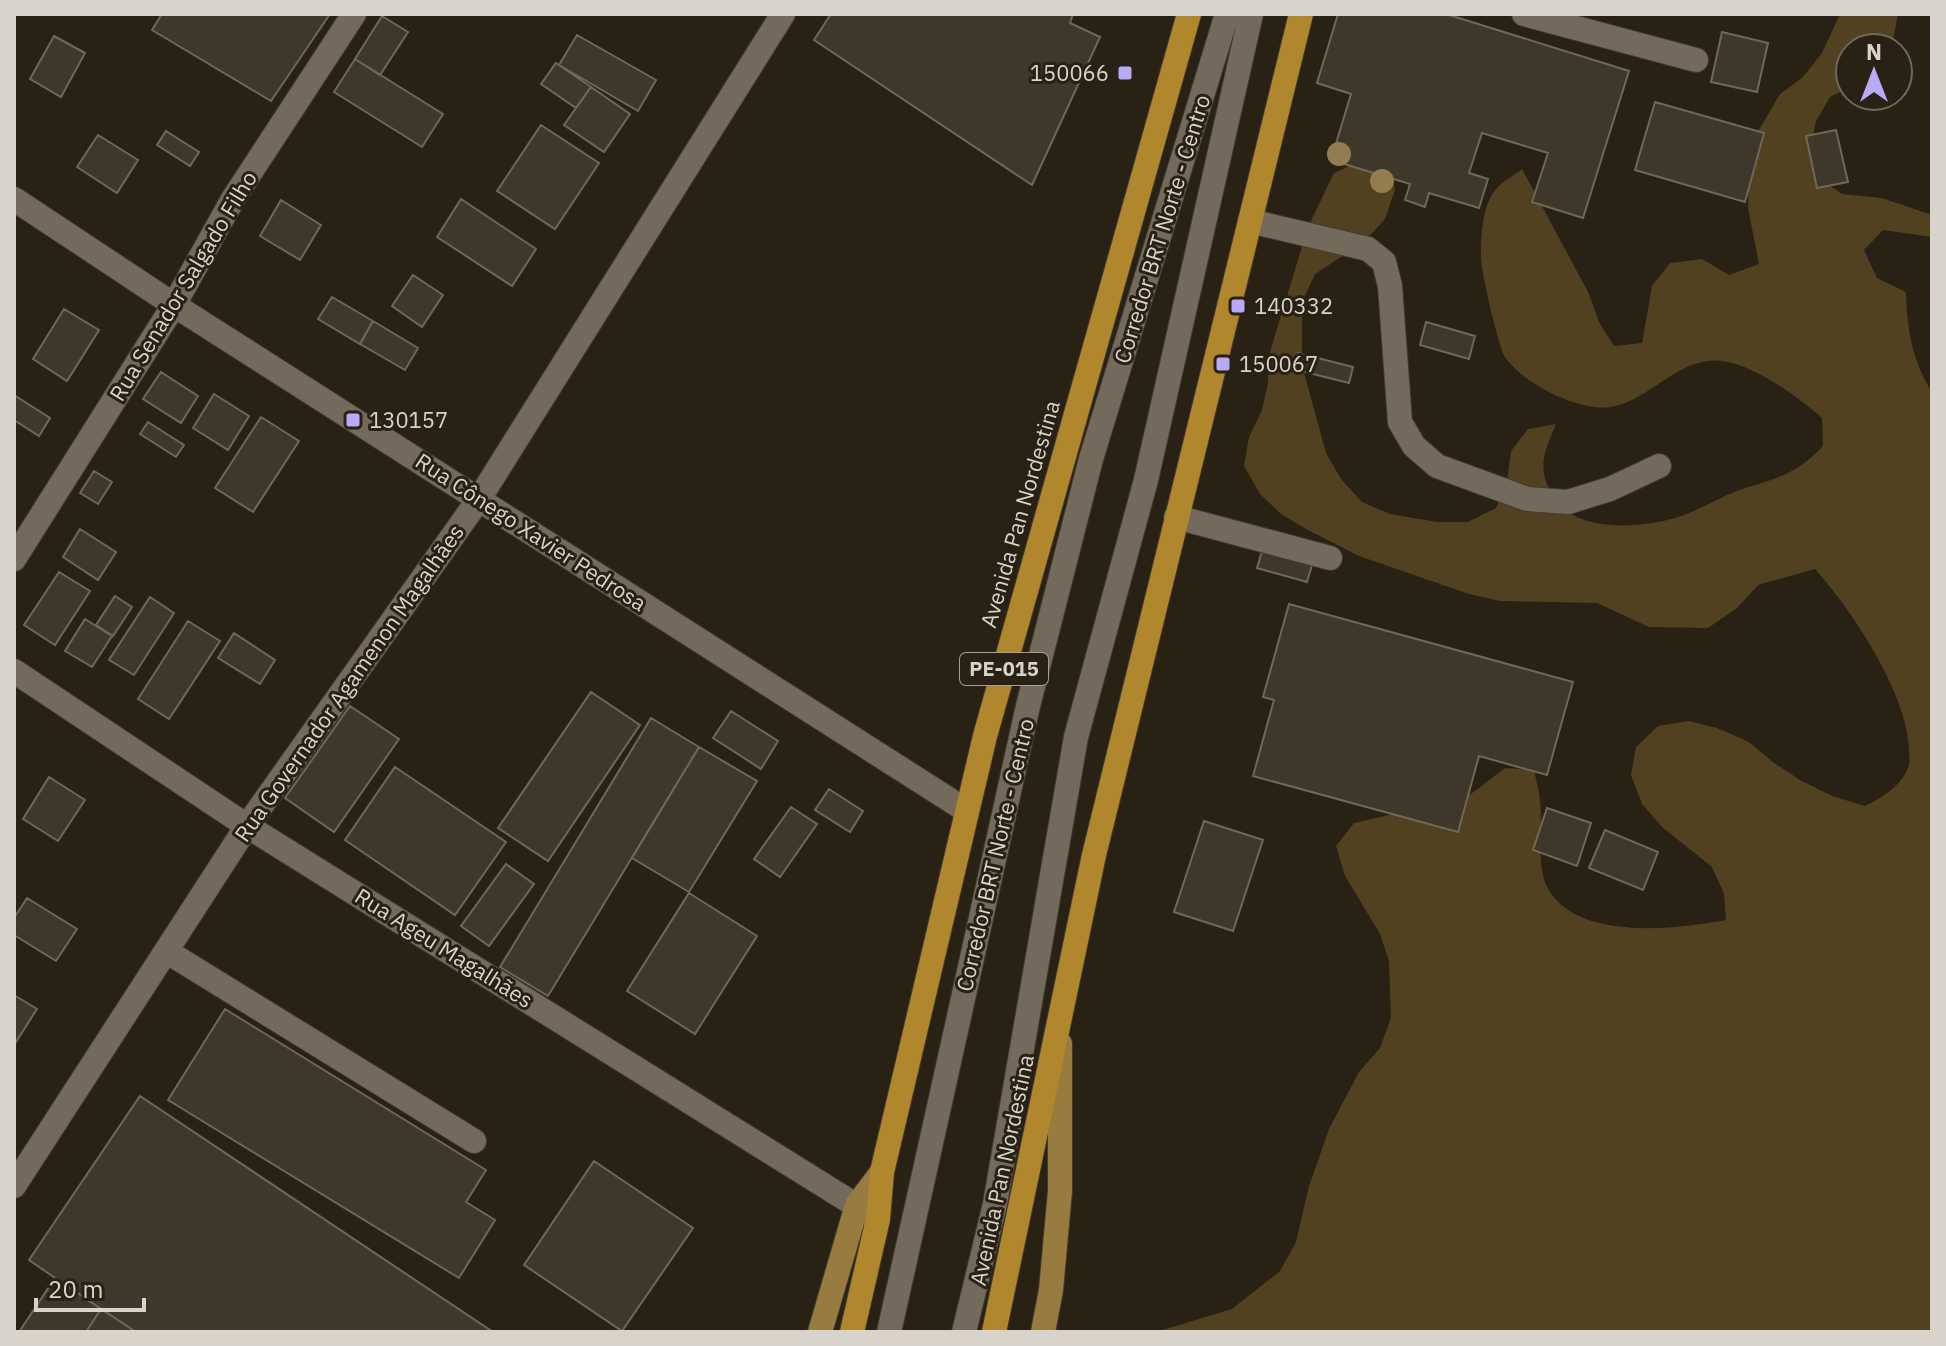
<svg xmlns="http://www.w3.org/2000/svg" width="1946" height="1346" viewBox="0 0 1946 1346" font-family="'IBM Plex Sans',sans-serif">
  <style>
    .green { fill: #524121 }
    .building { fill: #3f3729; stroke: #706758; stroke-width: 2 }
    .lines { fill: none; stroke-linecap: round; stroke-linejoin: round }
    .minor-casing { stroke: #413b32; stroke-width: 26 }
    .major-casing { stroke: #413b32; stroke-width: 26 }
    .highway-casing { stroke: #413b32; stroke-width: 26 }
    .minor { stroke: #736a5b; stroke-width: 24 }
    .major { stroke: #987b3f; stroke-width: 24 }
    .highway { stroke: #b1872d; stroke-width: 24 }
    .tree { fill: #947c4f }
    .poi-dot { fill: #b9aaf7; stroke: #282114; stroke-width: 3 }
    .labels { text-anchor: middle; stroke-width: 6; stroke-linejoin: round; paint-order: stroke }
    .shield { fill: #282114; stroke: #a49e94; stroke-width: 2 }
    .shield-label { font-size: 20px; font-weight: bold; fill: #d9d4cb }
    .poi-label { font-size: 22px; fill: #d9d4cb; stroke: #282114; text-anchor: start }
    .street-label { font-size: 22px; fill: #d9d4cb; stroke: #282114 }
  </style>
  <rect width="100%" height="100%" fill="#282114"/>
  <path class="green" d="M 1840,14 L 1898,14 L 1893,40 L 1888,48 L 1850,48 L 1850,87 L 1830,97 L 1816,121 L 1810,149 L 1818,177 L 1842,194 L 1882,198 L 1932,215 L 1932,237 L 1883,230 L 1864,250 L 1877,278 L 1906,292 C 1907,328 1912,361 1932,392 L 1932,1332 L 1156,1332 L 1232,1309 L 1280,1271 L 1296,1242 L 1309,1186 L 1329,1129 L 1359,1072 L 1380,1048 L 1391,1018 L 1389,961 L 1380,934 L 1345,876 L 1336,846 L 1354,823 L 1423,807 L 1459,803 L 1505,768 L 1534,770 C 1536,780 1539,790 1540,800 C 1543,825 1536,865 1547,887 C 1576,942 1676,929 1726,920 L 1724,894 L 1712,867 L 1662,827 L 1642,804 L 1631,775 L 1636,747 L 1658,726 L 1689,721 L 1717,728 L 1749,742 L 1774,763 L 1800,780 L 1832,796 L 1865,806 C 1883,797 1902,786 1909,765 C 1910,760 1909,752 1909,747 C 1906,692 1852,610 1815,569 L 1758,585 L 1737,608 L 1708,628 L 1649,627 L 1597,603 L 1500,601 L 1469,594 L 1359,556 L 1306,529 L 1281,514 L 1260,494 L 1244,466 L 1249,437 L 1262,410 L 1268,383 L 1269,355 L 1308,227 L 1334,173 L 1360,161 L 1389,163 L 1395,190 L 1385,219 L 1365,241 L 1315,274 L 1302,302 L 1302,365 L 1326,453 L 1341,479 L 1362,502 L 1390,514 L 1437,522 L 1468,522 L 1496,508 L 1507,481 L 1511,451 L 1528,429 L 1556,424 C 1543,455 1536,469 1555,499 C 1578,533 1640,528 1675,518 C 1696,512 1716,499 1737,491 C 1758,483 1781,479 1800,466 C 1808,461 1816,453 1823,446 L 1822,418 C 1798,397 1755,365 1722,361 C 1678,356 1652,400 1611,407 C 1580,412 1523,384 1505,357 C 1498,345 1481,271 1481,257 C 1481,235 1482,203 1498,187 C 1504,180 1515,175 1522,169 L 1588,292 L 1599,322 L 1614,346 L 1642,343 L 1652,286 L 1670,263 L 1702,259 L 1729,275 L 1759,264 L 1748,208 L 1750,145 L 1780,94 L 1803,77 L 1822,53 Z"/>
  <path class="building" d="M 162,14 L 330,14 L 271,101 L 152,30 Z
    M 831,14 L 1073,14 L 1070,23 L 1100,37 L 1032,185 L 814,40 Z
    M 1338,14 L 1446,14 L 1629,71 L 1583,218 L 1532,202 L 1548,153 L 1482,133 L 1469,173 L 1488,179 L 1479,208 L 1429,193 L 1425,207 L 1405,200 L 1410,184 L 1331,160 L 1351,94 L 1317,83 Z
    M 382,16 L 408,32 L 380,75 L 355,59 Z
    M 1722,32 L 1768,43 L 1757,92 L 1711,82 Z
    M 577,35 L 656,80 L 638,111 L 559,65 Z
    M 54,36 L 85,53 L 61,97 L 30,79 Z
    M 355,59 L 443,114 L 422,147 L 334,92 Z
    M 556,63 L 591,87 L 576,108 L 541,84 Z
    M 591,87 L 630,114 L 604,152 L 564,125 Z
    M 1655,102 L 1764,133 L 1745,202 L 1635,170 Z
    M 541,125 L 599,163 L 555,229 L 497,191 Z
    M 1836,130 L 1848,182 L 1817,188 L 1806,136 Z
    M 166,131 L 199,152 L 190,166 L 157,145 Z
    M 98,135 L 138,160 L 117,193 L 77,167 Z
    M 461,199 L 536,249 L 512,286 L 437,237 Z
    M 281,200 L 321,225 L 300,260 L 260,236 Z
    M 413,275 L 443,295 L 422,327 L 392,306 Z
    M 332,297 L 373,321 L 360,344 L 318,319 Z
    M 64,309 L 99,330 L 67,381 L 33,359 Z
    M 373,321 L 418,348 L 405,370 L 360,344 Z
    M 1426,322 L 1475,336 L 1469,359 L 1420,345 Z
    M 1298,353 L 1353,367 L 1349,383 L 1293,369 Z
    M 161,372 L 198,396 L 181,423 L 143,399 Z
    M 214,394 L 249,416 L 228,450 L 193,428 Z
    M 14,395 L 50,418 L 39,436 L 14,420 Z
    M 261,417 L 299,441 L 253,512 L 215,488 Z
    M 148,422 L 184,445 L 176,457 L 140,434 Z
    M 94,471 L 112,482 L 98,504 L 80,493 Z
    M 80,529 L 116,552 L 98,580 L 63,557 Z
    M 1262,551 L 1312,565 L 1307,582 L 1257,568 Z
    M 59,572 L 90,591 L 55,645 L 24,625 Z
    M 115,596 L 132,607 L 113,636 L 96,625 Z
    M 150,597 L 174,613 L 134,675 L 109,660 Z
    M 1289,604 L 1573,682 L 1547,775 L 1479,756 L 1458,832 L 1253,776 L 1274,700 L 1263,697 Z
    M 85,619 L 112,636 L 92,667 L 65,651 Z
    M 188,621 L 220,641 L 169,719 L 138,699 Z
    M 234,633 L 275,660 L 260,684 L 218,658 Z
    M 591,692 L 640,725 L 548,861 L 498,828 Z
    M 350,706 L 399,739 L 334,832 L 285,798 Z
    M 731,711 L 778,741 L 761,769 L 713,738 Z
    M 651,718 L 699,747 L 548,996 L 500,967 Z
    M 699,747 L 757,781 L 689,892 L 632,858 Z
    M 395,767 L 506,842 L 455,915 L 345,840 Z
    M 49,777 L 85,800 L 58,841 L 23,819 Z
    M 829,789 L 863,811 L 850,832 L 815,810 Z
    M 791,807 L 817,824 L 780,877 L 754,859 Z
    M 1547,808 L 1591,823 L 1577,866 L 1533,850 Z
    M 1204,821 L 1263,840 L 1233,931 L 1174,912 Z
    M 1605,830 L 1658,852 L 1643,890 L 1589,868 Z
    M 506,864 L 534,884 L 489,946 L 461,926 Z
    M 689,893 L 757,936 L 695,1034 L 627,991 Z
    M 27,898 L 77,929 L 56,961 L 14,935 L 14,918 Z
    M 14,995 L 37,1009 L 14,1045 Z
    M 225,1009 L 486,1170 L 466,1202 L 495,1220 L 459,1278 L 168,1100 Z
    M 140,1096 L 493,1332 L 136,1332 L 55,1278 L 29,1260 Z
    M 594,1161 L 693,1228 L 622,1331 L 524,1265 Z
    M 55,1278 L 101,1309 L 86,1332 L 19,1332 Z
    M 101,1309 L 136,1332 L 86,1332 Z"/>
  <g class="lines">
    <g class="minor-casing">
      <path id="minor" d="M 1524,14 L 1696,60
        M 14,199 L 174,305 L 967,811
        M 1250,221 L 1368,249 L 1384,262 L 1390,286 L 1400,422 L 1414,446 L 1437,466 L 1527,499 L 1568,502 L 1610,489 L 1659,466
        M 1176,517 L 1330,558
        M 14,559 L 174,305 L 233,199 L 354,14
        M 14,671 L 247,826 L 873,1216
        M 166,951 L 474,1141
        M 14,1186 L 247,826 L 479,499 L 783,14
        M 889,1332 L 1028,706 L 1091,459 L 1227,14
        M 964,1332 L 995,1204 L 1076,737 L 1146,480 L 1251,14"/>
    </g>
    <g class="major-casing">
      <path id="major" d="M 820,1332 L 857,1205 L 882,1172
        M 1043,1332 L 1051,1290 L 1060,1191 L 1060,1044"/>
    </g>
    <g class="highway-casing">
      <path id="highway" d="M 852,1332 L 878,1219 L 882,1172 L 985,736 L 1189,14
        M 994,1332 L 1094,855 L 1301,14"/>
    </g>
    <use href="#minor" class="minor"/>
    <use href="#major" class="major"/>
    <use href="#highway" class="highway"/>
  </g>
  <g class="tree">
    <circle cx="1339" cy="154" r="12"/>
    <circle cx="1382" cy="181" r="12"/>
  </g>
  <g class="poi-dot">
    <rect x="1117" y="65" width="16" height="16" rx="4"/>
    <rect x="1230" y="298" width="16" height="16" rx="4"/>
    <rect x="1215" y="356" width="16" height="16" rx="4"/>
    <rect x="345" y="412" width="16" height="16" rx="4"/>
  </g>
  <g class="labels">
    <rect class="shield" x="960" y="653" width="88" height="32" rx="6"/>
    <g class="shield-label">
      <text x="1004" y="676">PE-015</text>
    </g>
    <g class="poi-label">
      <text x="1109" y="81" text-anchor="end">150066</text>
      <text x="1254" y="314">140332</text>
      <text x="1239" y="372">150067</text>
      <text x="369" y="428">130157</text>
    </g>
    <g class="street-label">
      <text transform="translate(1162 229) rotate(-73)" y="8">Corredor BRT Norte - Centro</text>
      <text transform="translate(183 286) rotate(-59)" y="8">Rua Senador Salgado Filho</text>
      <text transform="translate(1020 514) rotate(-74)" y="8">Avenida Pan Nordestina</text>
      <text transform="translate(531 532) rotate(33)" y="8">Rua Cônego Xavier Pedrosa</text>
      <text transform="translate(349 683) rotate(-55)" y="8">Rua Governador Agamenon Magalhães</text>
      <text transform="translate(995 855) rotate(-77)" y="8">Corredor BRT Norte - Centro</text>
      <text transform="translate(444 948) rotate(32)" y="8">Rua Ageu Magalhães</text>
      <text transform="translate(1002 1170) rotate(-78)" y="8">Avenida Pan Nordestina</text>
    </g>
  </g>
  <rect width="1946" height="1346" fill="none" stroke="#d9d4cb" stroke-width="32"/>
  <g transform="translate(1874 72)"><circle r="38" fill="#282114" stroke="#6f695d" stroke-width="2"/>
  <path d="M0-6L14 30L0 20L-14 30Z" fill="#b9aaf7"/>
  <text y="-12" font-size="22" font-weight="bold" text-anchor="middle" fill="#d9d4cb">N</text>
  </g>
  <path d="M36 1298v12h108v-12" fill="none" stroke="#d9d4cb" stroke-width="4"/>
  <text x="48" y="1298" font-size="24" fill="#d9d4cb" stroke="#282114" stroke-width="6" paint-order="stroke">20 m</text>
</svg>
